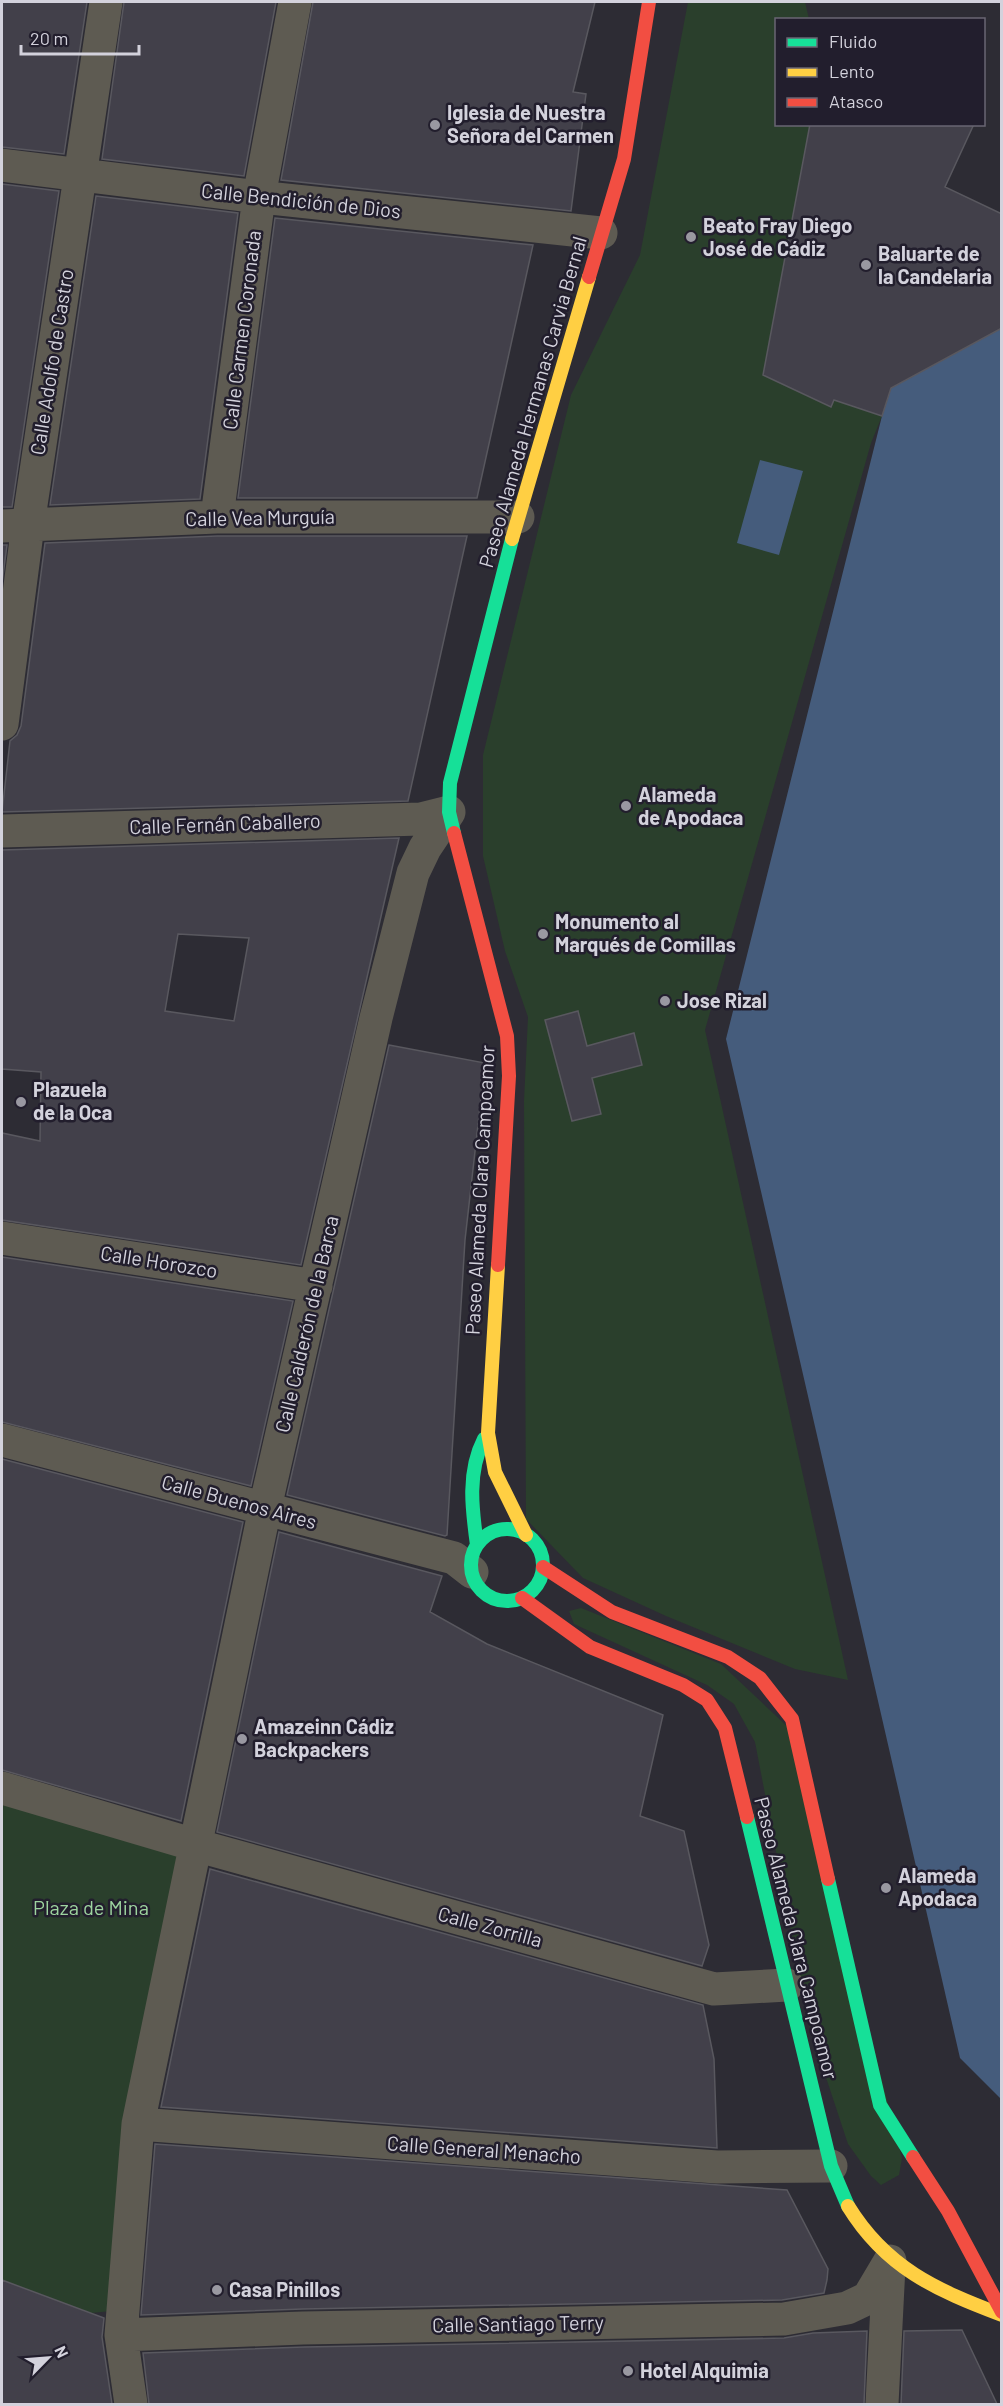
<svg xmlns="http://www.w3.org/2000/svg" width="1003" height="2406" viewBox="0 0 1003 2406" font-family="Barlow,sans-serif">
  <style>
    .green { fill: #2a3f2c }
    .water { fill: #455c7c }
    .building { fill: #42404a; stroke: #59585f; stroke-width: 1.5; fill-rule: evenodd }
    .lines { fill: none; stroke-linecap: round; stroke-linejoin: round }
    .street { stroke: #5e5b52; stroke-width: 33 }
    .fast { stroke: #16e098; stroke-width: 14 }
    .slow { stroke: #ffcf43; stroke-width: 14 }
    .jam { stroke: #f24e42; stroke-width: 14 }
    .poi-dot { fill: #9998a1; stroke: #221e2d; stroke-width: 2 }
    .labels { text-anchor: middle; stroke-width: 5; stroke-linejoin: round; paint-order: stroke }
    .poi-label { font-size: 20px; font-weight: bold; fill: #d3d2dc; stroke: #221e2d; text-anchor: start }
    .street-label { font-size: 20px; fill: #d3d2dc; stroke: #221e2d }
    .park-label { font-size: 20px; fill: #9dd49f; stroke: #221e2d }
  </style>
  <rect width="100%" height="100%" fill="#2d2c34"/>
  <path class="green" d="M 688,2 L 805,2 L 809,19 L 776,20 L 776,124 L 810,125 L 763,375 L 831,406 L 894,272 L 900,318 L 882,416 L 871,443 L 705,1030 L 848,1680 L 795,1669 L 666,1616 L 583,1578 L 526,1519 L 524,1101 L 528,1017 L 505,951 L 483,856 L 483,755 L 571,395 L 640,255 Z
    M 581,1608 L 721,1664 L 792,1731 L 902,2158 L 899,2175 L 881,2185 L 871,2176 L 848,2144 L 810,2029 L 755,1742 L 734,1704 L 707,1685 L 574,1624 L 569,1611 Z
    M 2,1788 L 195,1845 L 122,2310 L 91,2313 L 2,2280 Z"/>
  <path class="water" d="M 1001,328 L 1001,2099 L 960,2058 L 726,1039 L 882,416 L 891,388 Z
    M 760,460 L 803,471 L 779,555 L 737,543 Z"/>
  <path class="building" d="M 2,2 L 87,2 L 64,154 L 2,147 Z
    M 124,2 L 276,2 L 244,176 L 102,159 Z
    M 313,2 L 595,2 L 573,92 L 586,94 L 571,211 L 281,180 Z
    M 810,124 L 974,124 L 945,187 L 1002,214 L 1002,328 L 891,388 L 882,416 L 834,400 L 831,407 L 763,375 Z
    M 2,184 L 59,191 L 12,507 L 2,507 Z
    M 96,196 L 238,213 L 200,499 L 50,505 Z
    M 275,218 L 533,245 L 477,498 L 238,498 Z
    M 217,536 L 467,536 L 408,801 L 2,812 L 10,741 L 17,735 L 21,726 L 45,543 Z
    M 2,545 L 7,545 L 2,583 Z
    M 399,838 L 301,1265 L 2,1220 L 2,1133 L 40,1141 L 41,1072 L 2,1069 L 2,850 ZM 178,934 L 249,938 L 234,1021 L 165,1011 Z
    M 578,1011 L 587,1046 L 634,1033 L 642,1065 L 592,1078 L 601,1114 L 572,1121 L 545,1020 Z
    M 389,1045 L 485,1063 L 465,1240 L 447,1535 L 445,1536 L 287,1495 Z
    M 2,1257 L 293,1301 L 251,1486 L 2,1422 Z
    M 2,1459 L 243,1522 L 181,1821 L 2,1770 Z
    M 279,1532 L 442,1576 L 430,1612 L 487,1644 L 663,1715 L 640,1816 L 684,1831 L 709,1945 L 702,1966 L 217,1832 Z
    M 210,1869 L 703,2005 L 714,2059 L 717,2148 L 161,2107 Z
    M 155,2144 L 787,2190 L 828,2269 L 827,2280 L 824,2293 L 782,2300 L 303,2309 L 141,2315 Z
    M 2,2280 L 104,2318 L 102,2337 L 112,2404 L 2,2404 Z
    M 962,2330 L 997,2404 L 901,2404 L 904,2331 Z
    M 867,2331 L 864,2404 L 149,2404 L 143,2353 L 304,2347 L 784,2338 L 813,2333 Z"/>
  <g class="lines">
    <path class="street" d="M 2,165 L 259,197 L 601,233
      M 217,517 L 259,197 L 295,2
      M 2,526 L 217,517 L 518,517
      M 2,724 L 28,525 L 106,2
      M 2,831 L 421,819 L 449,812
      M 2,1238 L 316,1286
      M 2,1440 L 454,1558 L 472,1572
      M 2,1788 L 195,1845 L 714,1989 L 787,1985
      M 138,2124 L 717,2167 L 831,2166
      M 121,2335 L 303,2328 L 784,2319 L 847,2308 L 868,2298 L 890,2261
      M 131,2404 L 121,2335 L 138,2124 L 265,1508 L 376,1018 L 413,873 L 425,848 L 449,812
      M 882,2404 L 889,2266"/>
    <path class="fast" d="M 454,833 L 449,812 L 450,783 L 512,539
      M471 1565a36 36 0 1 1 72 0a36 36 0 1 1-72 0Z
      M 477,1545 C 472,1509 467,1472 484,1439
      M 747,1817 L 831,2166 L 848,2206
      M 828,1879 L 880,2105 L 913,2157"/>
    <path class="slow" d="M 512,539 L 589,277
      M 498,1265 L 488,1433 L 495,1472 L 526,1535
      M 848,2206 C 886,2268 936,2290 1002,2315"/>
    <path class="jam" d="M 589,277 L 624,159 L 649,2
      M 454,833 L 507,1036 L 509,1076 L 498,1265
      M 543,1567 L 612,1612 L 728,1657 L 760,1678 L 792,1719 L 828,1879
      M 522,1598 L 590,1647 L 683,1685 L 707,1700 L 725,1728 L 747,1817
      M 913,2157 L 948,2211 L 1002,2312"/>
  </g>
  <g class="poi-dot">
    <circle cx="435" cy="125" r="6"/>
    <circle cx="691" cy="237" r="6"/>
    <circle cx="866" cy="265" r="6"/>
    <circle cx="626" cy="806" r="6"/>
    <circle cx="543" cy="934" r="6"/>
    <circle cx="665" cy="1001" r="6"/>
    <circle cx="21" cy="1102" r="6"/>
    <circle cx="242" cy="1739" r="6"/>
    <circle cx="886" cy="1888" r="6"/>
    <circle cx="217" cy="2290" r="6"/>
    <circle cx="628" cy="2371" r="6"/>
  </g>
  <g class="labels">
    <g class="poi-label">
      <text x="447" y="120">Iglesia de Nuestra<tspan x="447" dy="23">Señora del Carmen</tspan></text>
      <text x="703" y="233">Beato Fray Diego<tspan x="703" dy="23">José de Cádiz</tspan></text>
      <text x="878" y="261">Baluarte de<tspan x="878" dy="23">la Candelaria</tspan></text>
      <text x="638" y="802">Alameda<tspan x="638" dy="23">de Apodaca</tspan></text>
      <text x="555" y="929">Monumento al<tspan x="555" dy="23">Marqués de Comillas</tspan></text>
      <text x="677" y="1008">Jose Rizal</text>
      <text x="33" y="1097">Plazuela<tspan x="33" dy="23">de la Oca</tspan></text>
      <text x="254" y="1734">Amazeinn Cádiz<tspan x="254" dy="23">Backpackers</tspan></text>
      <text x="898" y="1883">Alameda<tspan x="898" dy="23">Apodaca</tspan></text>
      <text x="229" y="2297">Casa Pinillos</text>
      <text x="640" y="2378">Hotel Alquimia</text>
    </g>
    <g class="street-label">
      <text transform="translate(301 201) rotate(6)" y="7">Calle Bendición de Dios</text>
      <text transform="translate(242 330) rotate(-83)" y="7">Calle Carmen Coronada</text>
      <text transform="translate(52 362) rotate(-81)" y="7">Calle Adolfo de Castro</text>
      <text transform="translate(533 402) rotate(-74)" y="7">Paseo Alameda Hermanas Carvia Bernal</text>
      <text transform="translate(260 518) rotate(-1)" y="7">Calle Vea Murguía</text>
      <text transform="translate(225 824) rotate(-2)" y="7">Calle Fernán Caballero</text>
      <text transform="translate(480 1190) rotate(-87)" y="7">Paseo Alameda Clara Campoamor</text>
      <text transform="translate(159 1262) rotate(9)" y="7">Calle Horozco</text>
      <text transform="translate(307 1324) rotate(-77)" y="7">Calle Calderón de la Barca</text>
      <text transform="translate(239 1502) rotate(15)" y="7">Calle Buenos Aires</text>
      <text transform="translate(490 1927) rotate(15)" y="7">Calle Zorrilla</text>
      <text transform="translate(796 1938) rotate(76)" y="7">Paseo Alameda Clara Campoamor</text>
      <text transform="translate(484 2150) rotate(4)" y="7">Calle General Menacho</text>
      <text transform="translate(518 2324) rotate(-1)" y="7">Calle Santiago Terry</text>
    </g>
    <g class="park-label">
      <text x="91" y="1915">Plaza de Mina</text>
    </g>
  </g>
  <rect width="1003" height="2406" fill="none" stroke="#d3d2dc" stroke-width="6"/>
  <rect x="775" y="18" width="210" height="108" fill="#221e2d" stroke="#696673" stroke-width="1.5"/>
  <rect x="787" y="38" width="30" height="9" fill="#16e098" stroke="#696673" stroke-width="1.5"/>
  <text x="829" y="48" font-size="18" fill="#d3d2dc">Fluido</text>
  <rect x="787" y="68" width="30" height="9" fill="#ffcf43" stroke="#696673" stroke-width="1.5"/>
  <text x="829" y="78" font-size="18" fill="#d3d2dc">Lento</text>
  <rect x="787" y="98" width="30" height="9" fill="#f24e42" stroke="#696673" stroke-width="1.5"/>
  <text x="829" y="108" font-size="18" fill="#d3d2dc">Atasco</text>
  <g transform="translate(48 2358) rotate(65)" stroke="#221e2d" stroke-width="4.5" paint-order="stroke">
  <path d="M0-4.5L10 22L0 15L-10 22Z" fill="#d3d2dc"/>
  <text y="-9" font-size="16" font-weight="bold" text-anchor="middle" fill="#d3d2dc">N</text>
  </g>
  <path d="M21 45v9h118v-9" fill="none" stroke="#d3d2dc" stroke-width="3"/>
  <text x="30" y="45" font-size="18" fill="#d3d2dc" stroke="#221e2d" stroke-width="4.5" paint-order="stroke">20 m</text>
</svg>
